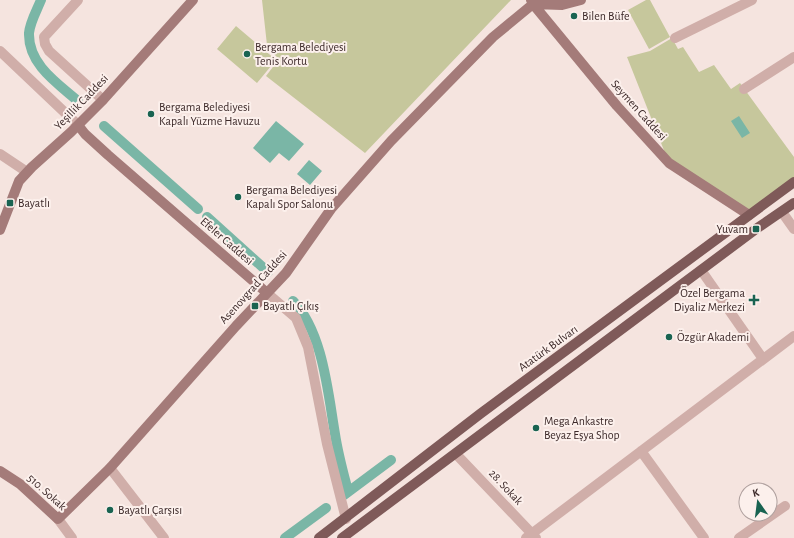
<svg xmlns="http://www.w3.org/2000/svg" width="794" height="538" viewBox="0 0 794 538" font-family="'Alegreya Sans',sans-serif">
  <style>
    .green { fill: #c6c79c }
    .water { fill: #7ab6a6 }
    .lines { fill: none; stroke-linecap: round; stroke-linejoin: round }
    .canal { stroke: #7ab6a6; stroke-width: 10 }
    .minor { stroke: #d0aea9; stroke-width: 10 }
    .secondary { stroke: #a47b79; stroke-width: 10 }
    .primary { stroke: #7f5a59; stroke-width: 10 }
    .poi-dot { fill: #196351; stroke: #fcf0ec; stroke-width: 1.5 }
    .labels { text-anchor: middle; stroke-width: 4; stroke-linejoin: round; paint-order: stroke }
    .poi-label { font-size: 12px; fill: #3c2929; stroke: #fcf0ec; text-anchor: start }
    .street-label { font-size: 12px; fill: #3c2929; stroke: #fcf0ec }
  </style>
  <rect width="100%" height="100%" fill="#f5e4df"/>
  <path class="green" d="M 262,0 L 511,0 L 365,153 L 266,76 L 279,59 L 270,50 L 267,45 Z
    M 646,0 L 650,0 L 670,37 L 649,49 L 628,10 Z
    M 236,26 L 276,60 L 257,83 L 217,49 Z
    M 672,38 L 678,49 L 683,47 L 699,72 L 714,65 L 731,89 L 740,83 L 794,157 L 794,182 L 749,215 L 669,163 L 627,57 L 650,51 Z"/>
  <path class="water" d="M 739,116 L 750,133 L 742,138 L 731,121 Z
    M 276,121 L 304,144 L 289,161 L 279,153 L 270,163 L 253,148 Z
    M 309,160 L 322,171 L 310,185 L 297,174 Z"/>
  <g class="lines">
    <path class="canal" d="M 41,0 C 37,10 30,22 29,33 C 28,64 57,83 78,101
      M 104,126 L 198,209
      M 207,217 L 268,272
      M 293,301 C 323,332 328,393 335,434 C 338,454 343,472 348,491
      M 344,495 L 391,460
      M 285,538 L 326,508"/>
    <path class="minor" d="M 78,0 L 44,37 L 45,44 L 49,51 L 103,100
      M 675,38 L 752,0
      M 0,51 L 78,125
      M 744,89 L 794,57
      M 0,154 L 27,172
      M 782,212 L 794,229
      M 701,270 L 763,359
      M 267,293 L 296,318 L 308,347 L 327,444 L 346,519
      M 641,451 L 704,538
      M 456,454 L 536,538
      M 110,468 L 164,538
      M 58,519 L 72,538
      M 526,538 L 794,336
      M 739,538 L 785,506"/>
    <path class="secondary" d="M 531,0 L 533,4 L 617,106 L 669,163 L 749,215
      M 533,4 L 562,5 L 581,0
      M 78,125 L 85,134 L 108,155 L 267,293
      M 0,230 L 19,181 L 32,167 L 71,132 L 103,100 L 193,0
      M 0,471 L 20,484 L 58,519 L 110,468 L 236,326 L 286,273 L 331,209 L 391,141 L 493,37 L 533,4"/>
    <path class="primary" d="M 319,538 L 480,414 L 794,182
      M 342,538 L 756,229 L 794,203"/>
  </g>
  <g class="poi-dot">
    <circle cx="574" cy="16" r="4"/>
    <circle cx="247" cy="54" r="4"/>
    <circle cx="151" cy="114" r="4"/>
    <circle cx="238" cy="197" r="4"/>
    <rect x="6" y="199" width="8" height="8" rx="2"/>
    <rect x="752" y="225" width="8" height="8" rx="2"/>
    <path d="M752 294h4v4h4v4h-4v4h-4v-4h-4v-4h4z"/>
    <rect x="251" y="302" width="8" height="8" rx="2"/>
    <circle cx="669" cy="337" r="4"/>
    <circle cx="536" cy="428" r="4"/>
    <circle cx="110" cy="510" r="4"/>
  </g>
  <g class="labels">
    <g class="poi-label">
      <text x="582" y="20">Bilen Büfe</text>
      <text x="255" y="51">Bergama Belediyesi<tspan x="255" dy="14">Tenis Kortu</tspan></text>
      <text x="159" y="111">Bergama Belediyesi<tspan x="159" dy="14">Kapalı Yüzme Havuzu</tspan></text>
      <text x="246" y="194">Bergama Belediyesi<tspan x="246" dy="14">Kapalı Spor Salonu</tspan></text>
      <text x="18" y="207">Bayatlı</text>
      <text x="748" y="233" text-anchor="end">Yuvam</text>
      <text x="745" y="297" text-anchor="end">Özel Bergama<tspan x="745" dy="14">Diyaliz Merkezi</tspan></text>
      <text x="263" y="310">Bayatlı Çıkış</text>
      <text x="677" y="341">Özgür Akademi</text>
      <text x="544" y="425">Mega Ankastre<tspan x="544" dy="14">Beyaz Eşya Shop</tspan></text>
      <text x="118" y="514">Bayatlı Çarşısı</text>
    </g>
    <g class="street-label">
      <text transform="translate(81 102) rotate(-46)" y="4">Yeşillik Caddesi</text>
      <text transform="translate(639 110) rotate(48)" y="4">Seymen Caddesi</text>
      <text transform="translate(227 241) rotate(41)" y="4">Efeler Caddesi</text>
      <text transform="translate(253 287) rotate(-48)" y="4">Asenovgrad Caddesi</text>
      <text transform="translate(548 348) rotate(-36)" y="4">Atatürk Bulvarı</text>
      <text transform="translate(506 487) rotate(47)" y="4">28. Sokak</text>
      <text transform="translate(47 492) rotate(42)" y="4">510. Sokak</text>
    </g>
  </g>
  <g transform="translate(758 502) rotate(346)"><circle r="19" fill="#fcf0ec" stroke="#afa09e"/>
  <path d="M0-3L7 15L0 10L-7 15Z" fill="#196351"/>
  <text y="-6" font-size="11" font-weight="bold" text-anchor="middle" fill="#3c2929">K</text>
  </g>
</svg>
